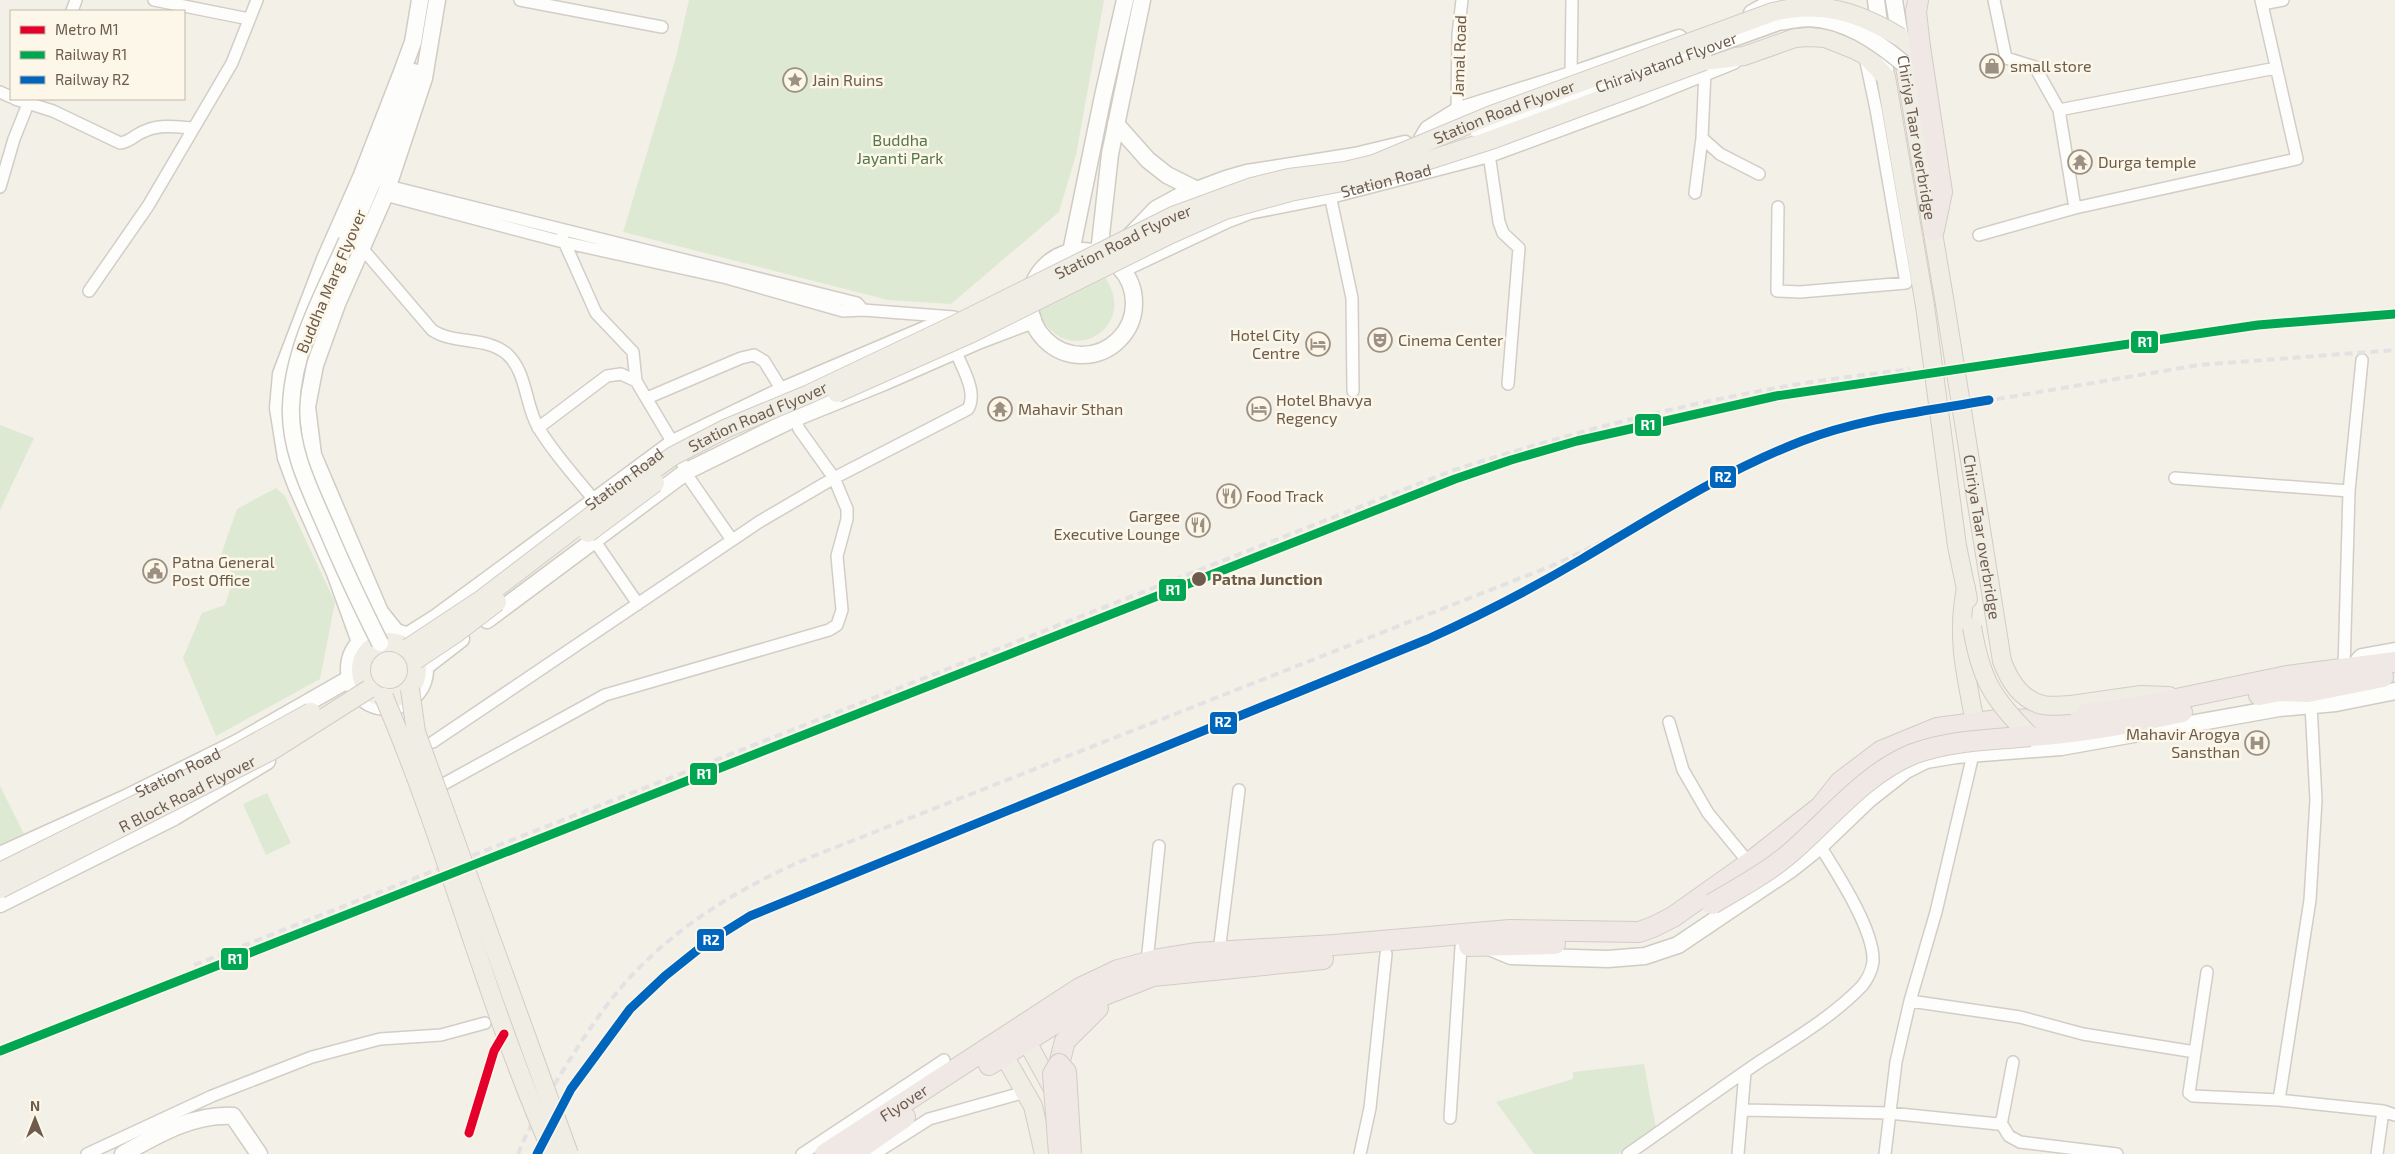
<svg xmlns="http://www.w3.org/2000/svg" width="2395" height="1154" viewBox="0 0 2395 1154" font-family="'Exo 2',sans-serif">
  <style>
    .green { fill: #dee9d4 }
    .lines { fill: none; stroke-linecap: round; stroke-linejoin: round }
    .street-casing { stroke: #d2cdc7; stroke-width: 14 }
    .secondary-casing { stroke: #d1ccc3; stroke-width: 19 }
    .primary-casing { stroke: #d3ccc6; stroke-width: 20 }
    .highway-casing { stroke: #d3ccc6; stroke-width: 22 }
    .street { stroke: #fdfdfc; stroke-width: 11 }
    .secondary { stroke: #fdfdfc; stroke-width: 16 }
    .primary { stroke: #f0ede5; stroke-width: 18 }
    .highway { stroke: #efe8e4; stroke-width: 20 }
    .rail { stroke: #e4e1e3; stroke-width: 4; stroke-dasharray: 8 5; stroke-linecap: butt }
    .secondary-bridge-casing { stroke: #d1ccc3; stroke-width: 19; stroke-linecap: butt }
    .primary-bridge-casing { stroke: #d3ccc6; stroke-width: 20; stroke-linecap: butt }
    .highway-bridge-casing { stroke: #d3ccc6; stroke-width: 22; stroke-linecap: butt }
    .secondary-bridge { stroke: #fdfdfc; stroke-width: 16 }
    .primary-bridge { stroke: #f0ede5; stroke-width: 18 }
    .highway-bridge { stroke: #efe8e4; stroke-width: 20 }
    .rail-1-casing { stroke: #fcf7e8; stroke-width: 12 }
    .rail-2-casing { stroke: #fcf7e8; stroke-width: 12 }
    .rail-1 { stroke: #00a651; stroke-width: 9 }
    .rail-2 { stroke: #0065bd; stroke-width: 9 }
    .metro-1-casing { stroke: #fcf7e8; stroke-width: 12 }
    .metro-1 { stroke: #e4002b; stroke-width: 9 }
    .stop-dot { fill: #6d5c4d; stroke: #fcf7e8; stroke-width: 2 }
    .labels { text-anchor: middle; stroke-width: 5; stroke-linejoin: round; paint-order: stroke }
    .street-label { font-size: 16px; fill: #6d5c4d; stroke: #fcf7e8 }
    .poi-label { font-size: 16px; fill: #6d5c4d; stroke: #fcf7e8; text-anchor: start }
    .park-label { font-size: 16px; fill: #52774a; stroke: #fcf7e8 }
    .stop-label { font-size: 16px; font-weight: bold; fill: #6d5c4d; stroke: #fcf7e8; text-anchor: start }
    .line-badge { stroke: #fcf7e8; stroke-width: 2 }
    .badge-label { font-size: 14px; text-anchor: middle; font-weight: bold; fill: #fff }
  </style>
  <rect width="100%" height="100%" fill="#f3f0e8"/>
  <path class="green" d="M 689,0 L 1104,0 L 1076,155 L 1059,212 L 951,304 L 888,300 L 623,232 L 676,57 Z
    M 1102,273 C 1147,331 1056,375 1037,305 Z
    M 0,425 L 34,438 L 0,510 Z
    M 276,488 L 285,496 L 335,602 L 320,679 L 216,736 L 183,658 L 202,613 L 225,605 L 234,577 L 221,555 L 237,509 Z
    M 0,786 L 25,836 L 0,848 Z
    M 267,793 L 291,843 L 266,855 L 243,804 Z
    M 1644,1064 L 1656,1128 L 1618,1154 L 1534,1154 L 1496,1102 L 1573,1079 L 1573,1072 Z"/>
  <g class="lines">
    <g class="street-casing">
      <path id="street" d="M 154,0 L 249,19
        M 520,0 L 662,27
        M 1994,0 L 2006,58 L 2035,67 L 2059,110
        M 2262,4 L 2283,0
        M 72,11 L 76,0
        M 1705,72 L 1702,138 L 1720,154 L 1759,174
        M 1571,75 L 1572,0
        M 0,92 L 11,97
        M 15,99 L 53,111 L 120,143 C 131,142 135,134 145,131 C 160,124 177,127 193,128
        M 1457,111 L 1458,35 L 1462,0
        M 1489,154 L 1499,222 L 1503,233 L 1519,248 L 1508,384
        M 388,186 L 857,303 L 863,310
        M 0,187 L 14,139 L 30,99
        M 1695,193 L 1702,138
        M 385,195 L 563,242 L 727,278 L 843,311 L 863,310 L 954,317
        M 1330,195 L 1352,298 L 1353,391
        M 1778,207 L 1777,291 L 1800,292 L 1906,283 L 1876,109 L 1865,57
        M 2075,208 L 2059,110 L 2276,68
        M 1979,235 L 2075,208 L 2297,159 L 2261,0
        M 562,237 L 596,313 L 633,352 L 636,381 L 673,443 L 689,478 L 732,540
        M 361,247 L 432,330 C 454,345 486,336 507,354 C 527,372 525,405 538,427 C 553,453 576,477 594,500
        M 89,291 L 148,206 L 232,63 L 257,0
        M 647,398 L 741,358 L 754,355 L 764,361 L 785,395
        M 538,428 L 607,376 L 621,374 L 636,381
        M 2175,478 L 2349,491
        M 594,540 L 638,604
        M 2344,669 L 2349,491 L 2362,360
        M 2311,705 L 2316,800 L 2310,900 L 2279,1100 L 2383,1111 L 2395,1115
        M 1669,722 L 1683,770 L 1708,813 L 1749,863
        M 433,742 L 759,522 L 834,478 L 968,409 C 978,392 962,368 955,350
        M 431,791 L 605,695 L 829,630 L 837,625 L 842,610 L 837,556 L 847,519 L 847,509 L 834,478 L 799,429 L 793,412
        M 1219,952 L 1239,790
        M 1147,962 L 1159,846
        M 2207,972 L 2189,1093 L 2193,1096 L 2279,1100
        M 1910,1001 L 2020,1017 L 2083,1034 L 2195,1052
        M 1742,1110 L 1889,1113 L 1998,1124 L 2002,1120 L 2013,1062
        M 1450,1118 L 1461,947
        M 2001,1123 L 2009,1136 L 2020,1142 L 2117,1154
        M 87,1154 L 212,1096 L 312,1057 L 380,1039 L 441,1035 L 485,1023
        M 802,1154 L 944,1060
        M 874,1154 L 929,1119 L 1025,1092
        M 1360,1154 L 1370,1108 L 1386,954
        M 1628,1154 C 1673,1123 1716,1091 1762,1060 C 1796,1038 1833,1016 1862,986 C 1867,980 1872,970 1873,962 C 1875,931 1837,873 1820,846
        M 1738,1154 L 1745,1072
        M 1885,1154 L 1896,1062 L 1910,1001 L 1936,912 L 1975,746
        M 2377,1154 L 2383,1111"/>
    </g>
    <g class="secondary-casing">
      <g id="secondary">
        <path d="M 1876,0 L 1886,77"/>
        <path d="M 1894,0 L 1900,37"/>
        <path d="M 1752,13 L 1776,0"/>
        <path d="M 1116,124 L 1148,160 L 1167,175 L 1197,190"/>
        <path d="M 1425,154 L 1422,139 L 1428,129 L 1457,111 L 1571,75 L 1679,38"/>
        <path d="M 1129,237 L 1156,209 L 1178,197 L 1226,179 L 1247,173 L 1355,156 L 1405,144"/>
        <path d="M 347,241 L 385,153 L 414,72"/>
        <circle cx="1082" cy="303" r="52"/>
        <path d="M 1071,252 L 1103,96 L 1125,0"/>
        <path d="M 1099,253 L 1110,154 L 1142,0"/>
        <path id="s1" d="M 1122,269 L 1226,220 L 1249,211 L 1330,195 L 1489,154 L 1641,98 L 1733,61"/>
        <path d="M 487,620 L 687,471 L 795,418 L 884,382 L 980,340 L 1033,320"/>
        <circle cx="387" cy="669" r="38"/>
        <path d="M 396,632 L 380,612 L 313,455 L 307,407 L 315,365 L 337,304 L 385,195 L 424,78 L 437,0"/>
        <path id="s2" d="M 407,636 L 437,617 L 673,443 L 783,390 L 943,322"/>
        <path d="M 360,642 L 335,573 L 296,485 L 286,458 L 278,408 L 281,374 L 325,259 L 362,175 L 402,72 L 413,42 L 420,0"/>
        <path d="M 2359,660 L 2362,657 L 2395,651"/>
        <path d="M 426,666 L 461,639"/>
        <path id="s3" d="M 0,855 L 126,798 L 237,743 L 349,679"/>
        <path d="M 0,904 L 174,817 L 267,761"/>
        <path d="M 1487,946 L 1511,956 L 1608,959 L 1645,956 L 1678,945 L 1791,869 L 1820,846 L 1869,799 L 1906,770 L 1926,760 L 1956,755 L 2061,747 L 2279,708 L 2336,703 L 2395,691"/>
        <path d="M 123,1154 C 157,1135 192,1114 233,1116 L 259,1154"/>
      </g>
    </g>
    <g class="primary-casing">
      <g id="primary">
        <path id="s4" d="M 1900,37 L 1945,304"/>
        <path d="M 1704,61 L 1744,56 L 1795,38 L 1809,37 L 1825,38 L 1855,50 L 1865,55 L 1886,77 L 1925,306"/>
        <path d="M 1957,546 L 1968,599"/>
        <path d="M 1966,588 C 1956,638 1966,674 1975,723"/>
        <circle cx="389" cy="670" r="28"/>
        <path d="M 2071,705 L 2141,695 L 2169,696"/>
        <path d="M 1020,1029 L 1054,1091"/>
        <path d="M 998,1045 L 1033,1106 L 1044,1154"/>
      </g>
    </g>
    <g class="highway-casing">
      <g id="highway">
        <path d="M 1918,0 L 1916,12 L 1920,47 L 1942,192 L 1934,230"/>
        <path d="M 2259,695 L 2280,691 L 2308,692 L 2383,677"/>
        <path d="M 2030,736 C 2082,733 2132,723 2182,712"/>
        <path d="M 1469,946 L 1555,944"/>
        <path d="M 1059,1064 L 1065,1041 L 1098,1008"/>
        <path d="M 989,1065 L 1094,999 L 1153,976 L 1323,959"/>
        <path id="s5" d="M 825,1154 L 1080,988 L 1118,970 L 1159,959 L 1196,953 L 1334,945 L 1510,930 L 1639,932 L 1653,927 L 1673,917 L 1749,863 L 1820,807 L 1840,782 L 1881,751 L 1937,728 L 1998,720 L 2049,719 L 2133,708 L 2287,676 L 2395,662"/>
        <path d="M 852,1154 L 905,1117"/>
      </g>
    </g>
    <use href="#street" class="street"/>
    <use href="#secondary" class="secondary"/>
    <use href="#primary" class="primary"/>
    <use href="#highway" class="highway"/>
    <path class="rail" d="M 1980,366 L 2258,325 L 2395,314
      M 1724,478 L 1802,441 L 1846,426 L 1897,416 L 2199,365 L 2395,350
      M 194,965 L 1451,471 C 1559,436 1669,407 1782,387 C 1824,379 1867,375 1910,369
      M 100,1011 L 1455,479 C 1528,454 1602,434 1678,417
      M 0,1051 L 87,1017
      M 469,1133 L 494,1051 L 504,1034
      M 518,1154 C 528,1128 544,1102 559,1077 C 575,1051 591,1026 610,1001 C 661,935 735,889 811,857 L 1559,563 L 1654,516"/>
    <g class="secondary-bridge-casing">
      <g id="secondary-bridge">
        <path id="s6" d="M 1478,130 L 1778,22 C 1788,21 1799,18 1809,18 C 1846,20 1875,40 1903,63"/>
        <path d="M 347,241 C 324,293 293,348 291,406 C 289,449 310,490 327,529 C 343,567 361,605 380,643"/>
      </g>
    </g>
    <g class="primary-bridge-casing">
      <g id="primary-bridge">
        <path id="s7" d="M 1945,304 L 2002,661 C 2009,680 2021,700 2043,705 C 2052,707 2062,705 2071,705"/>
        <path d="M 1925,306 L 1957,546"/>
        <path d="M 837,393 L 972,333 L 1171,234 L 1225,210 L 1290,192 L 1369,177 L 1423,162 L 1491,140 L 1704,61"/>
        <path d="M 588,533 L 655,483"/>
        <path d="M 1972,627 C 1981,680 1992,698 2030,736"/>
        <path id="s8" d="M 408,648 L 482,599 L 621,493 L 673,456 L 727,428 L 809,394 L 946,329 L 1173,216 L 1252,187 L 1289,178 L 1345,171 L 1374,164 L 1489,116 L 1773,12 C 1822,0 1858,12 1900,37"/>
        <path d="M 416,660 L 455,634 L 497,602"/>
        <path d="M 410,689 L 416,732 L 569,1154"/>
        <path d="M 384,697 C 448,847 487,1005 553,1154"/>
        <path d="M 0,872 L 211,767 L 311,712"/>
        <path id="s9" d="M 0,889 L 273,750 L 369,689"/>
      </g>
    </g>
    <g class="highway-bridge-casing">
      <path id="highway-bridge" d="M 1712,904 C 1738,888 1766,874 1789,854 C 1829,820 1864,774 1913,754 C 1949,740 1992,740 2030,736
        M 1059,1154 L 1053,1074 L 1059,1064 L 1066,1072 L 1071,1154"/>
    </g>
    <use href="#secondary-bridge" class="secondary-bridge"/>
    <use href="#primary-bridge" class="primary-bridge"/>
    <use href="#highway-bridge" class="highway-bridge"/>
    <g class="rail-1-casing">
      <path id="rail-1" d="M 0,1051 L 1455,479 L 1511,460 L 1577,441 L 1776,396 L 2258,325 L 2395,314"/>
    </g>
    <g class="rail-2-casing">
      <path id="rail-2" d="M 537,1154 L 571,1089 L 630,1009 L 665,976 L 705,944 L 750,916 L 1428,639 C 1481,615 1533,588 1582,559 C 1653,517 1724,471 1802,441 C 1861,418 1927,411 1989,400"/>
    </g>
    <use href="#rail-1" class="rail-1"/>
    <use href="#rail-2" class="rail-2"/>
    <g class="metro-1-casing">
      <path id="metro-1" d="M 469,1133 L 494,1051 L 504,1034"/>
    </g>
    <use href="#metro-1" class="metro-1"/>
  </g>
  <defs>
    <g id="shop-ring" transform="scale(1.25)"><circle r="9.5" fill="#fcf7e8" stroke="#9c9083" stroke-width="1.5"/><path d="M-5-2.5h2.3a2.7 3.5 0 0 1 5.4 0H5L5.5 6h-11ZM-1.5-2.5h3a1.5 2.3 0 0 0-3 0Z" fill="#9c9083"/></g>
    <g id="sight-ring" transform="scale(1.25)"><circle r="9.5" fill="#fcf7e8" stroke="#9c9083" stroke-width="1.5"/><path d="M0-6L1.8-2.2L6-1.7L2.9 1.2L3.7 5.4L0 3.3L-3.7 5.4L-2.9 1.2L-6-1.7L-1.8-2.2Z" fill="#9c9083"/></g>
    <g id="temple-ring" transform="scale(1.25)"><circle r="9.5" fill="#fcf7e8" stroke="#9c9083" stroke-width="1.5"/><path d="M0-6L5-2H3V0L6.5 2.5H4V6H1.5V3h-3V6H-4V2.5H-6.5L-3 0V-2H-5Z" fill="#9c9083"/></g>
    <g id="theatre-ring" transform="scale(1.25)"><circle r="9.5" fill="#fcf7e8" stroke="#9c9083" stroke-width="1.5"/><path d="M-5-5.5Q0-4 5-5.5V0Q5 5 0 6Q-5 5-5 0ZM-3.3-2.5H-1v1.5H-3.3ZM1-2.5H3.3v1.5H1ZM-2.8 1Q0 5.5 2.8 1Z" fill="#9c9083"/></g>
    <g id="hotel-ring" transform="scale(1.25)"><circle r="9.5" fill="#fcf7e8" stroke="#9c9083" stroke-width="1.5"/><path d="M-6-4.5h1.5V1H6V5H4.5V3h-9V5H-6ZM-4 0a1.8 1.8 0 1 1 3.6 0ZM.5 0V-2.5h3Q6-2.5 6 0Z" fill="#9c9083"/></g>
    <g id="restaurant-ring" transform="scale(1.25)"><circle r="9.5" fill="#fcf7e8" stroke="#9c9083" stroke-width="1.5"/><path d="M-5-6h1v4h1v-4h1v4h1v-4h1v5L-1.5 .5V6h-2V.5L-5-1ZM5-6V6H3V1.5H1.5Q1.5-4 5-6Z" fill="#9c9083"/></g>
    <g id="civic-ring" transform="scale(1.25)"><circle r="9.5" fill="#fcf7e8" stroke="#9c9083" stroke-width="1.5"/><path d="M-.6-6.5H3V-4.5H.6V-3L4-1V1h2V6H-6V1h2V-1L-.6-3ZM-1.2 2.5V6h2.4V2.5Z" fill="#9c9083"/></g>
    <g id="hospital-ring" transform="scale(1.25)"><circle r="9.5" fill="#fcf7e8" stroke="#9c9083" stroke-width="1.5"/><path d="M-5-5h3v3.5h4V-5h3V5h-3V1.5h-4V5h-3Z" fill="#9c9083"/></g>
  </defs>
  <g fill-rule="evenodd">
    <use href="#shop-ring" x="1992" y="66"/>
    <use href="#sight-ring" x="795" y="80"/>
    <use href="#temple-ring" x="2080" y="162"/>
    <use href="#theatre-ring" x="1380" y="340"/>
    <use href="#hotel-ring" x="1318" y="344"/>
    <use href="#temple-ring" x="1000" y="409"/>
    <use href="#hotel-ring" x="1259" y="409"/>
    <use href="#restaurant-ring" x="1229" y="496"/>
    <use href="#restaurant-ring" x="1198" y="525"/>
    <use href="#civic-ring" x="155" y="571"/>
    <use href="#hospital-ring" x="2257" y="743"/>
  </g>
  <circle class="stop-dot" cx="1199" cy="579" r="8"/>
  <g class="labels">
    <g class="street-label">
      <text transform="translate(1459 56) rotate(-88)" y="6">Jamal Road</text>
      <text dy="6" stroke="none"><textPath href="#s6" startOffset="200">Chiraiyatand Flyover</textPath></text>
      <text dy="6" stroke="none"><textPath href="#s8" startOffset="1231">Station Road Flyover</textPath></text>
      <text dy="6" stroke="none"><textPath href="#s4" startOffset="102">Chiriya Taar overbridge</textPath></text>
      <text dy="6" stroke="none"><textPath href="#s1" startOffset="280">Station Road</textPath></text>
      <text dy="6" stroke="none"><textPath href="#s8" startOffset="826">Station Road Flyover</textPath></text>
      <text transform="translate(331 281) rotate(-67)" y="6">Buddha Marg Flyover</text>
      <text dy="6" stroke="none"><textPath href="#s8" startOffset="421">Station Road Flyover</textPath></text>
      <text dy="6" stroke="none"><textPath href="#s2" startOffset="268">Station Road</textPath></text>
      <text dy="6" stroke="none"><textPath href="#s7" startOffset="236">Chiriya Taar overbridge</textPath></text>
      <text dy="6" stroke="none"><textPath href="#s3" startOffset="196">Station Road</textPath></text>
      <text dy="6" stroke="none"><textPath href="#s9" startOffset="210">R Block Road Flyover</textPath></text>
      <text dy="6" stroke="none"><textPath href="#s5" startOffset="94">Flyover</textPath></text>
    </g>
    <g class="poi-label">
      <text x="2010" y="72">small store</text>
      <text x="812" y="86">Jain Ruins</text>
      <text x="2098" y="168">Durga temple</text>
      <text x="1300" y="341" text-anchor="end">Hotel City<tspan x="1300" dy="18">Centre</tspan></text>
      <text x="1398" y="346">Cinema Center</text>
      <text x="1276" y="406">Hotel Bhavya<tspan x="1276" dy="18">Regency</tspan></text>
      <text x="1018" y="415">Mahavir Sthan</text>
      <text x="1246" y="502">Food Track</text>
      <text x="1180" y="522" text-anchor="end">Gargee<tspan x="1180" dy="18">Executive Lounge</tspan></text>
      <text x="172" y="568">Patna General<tspan x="172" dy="18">Post Office</tspan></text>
      <text x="2240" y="740" text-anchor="end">Mahavir Arogya<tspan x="2240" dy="18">Sansthan</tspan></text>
    </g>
    <g class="park-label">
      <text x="900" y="146">Buddha<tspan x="900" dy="18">Jayanti Park</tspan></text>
    </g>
    <g class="stop-label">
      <text x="1212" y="585">Patna Junction</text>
    </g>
  </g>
  <g class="line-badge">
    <rect x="2130" y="330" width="29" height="24" rx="5" fill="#00a651"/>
    <rect x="1634" y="413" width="28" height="24" rx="5" fill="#00a651"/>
    <rect x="1709" y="465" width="28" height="24" rx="5" fill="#0065bd"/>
    <rect x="1158" y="578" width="29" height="24" rx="5" fill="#00a651"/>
    <rect x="1209" y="711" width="29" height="24" rx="5" fill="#0065bd"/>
    <rect x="689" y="762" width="29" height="24" rx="5" fill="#00a651"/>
    <rect x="696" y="928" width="29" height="24" rx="5" fill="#0065bd"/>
    <rect x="220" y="947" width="29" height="24" rx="5" fill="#00a651"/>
  </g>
  <g class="badge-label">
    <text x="2145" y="347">R1</text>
    <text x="1648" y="430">R1</text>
    <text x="1723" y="482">R2</text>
    <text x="1173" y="595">R1</text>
    <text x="1223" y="727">R2</text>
    <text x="704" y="779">R1</text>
    <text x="711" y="945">R2</text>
    <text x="235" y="964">R1</text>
  </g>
  <rect x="10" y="10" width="175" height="90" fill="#fcf7e8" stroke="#c3b9aa"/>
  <rect x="20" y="26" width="25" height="8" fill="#e4002b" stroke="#c3b9aa"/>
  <text x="55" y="35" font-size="15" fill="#6d5c4d">Metro M1</text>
  <rect x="20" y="51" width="25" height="8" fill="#00a651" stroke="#c3b9aa"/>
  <text x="55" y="60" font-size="15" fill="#6d5c4d">Railway R1</text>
  <rect x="20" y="76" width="25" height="8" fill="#0065bd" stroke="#c3b9aa"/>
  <text x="55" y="85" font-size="15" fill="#6d5c4d">Railway R2</text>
  <g transform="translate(35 1119)" stroke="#fcf7e8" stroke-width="4" paint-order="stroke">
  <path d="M0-4L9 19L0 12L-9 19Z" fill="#6d5c4d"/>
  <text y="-8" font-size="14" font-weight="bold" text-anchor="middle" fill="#6d5c4d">N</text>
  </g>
</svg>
